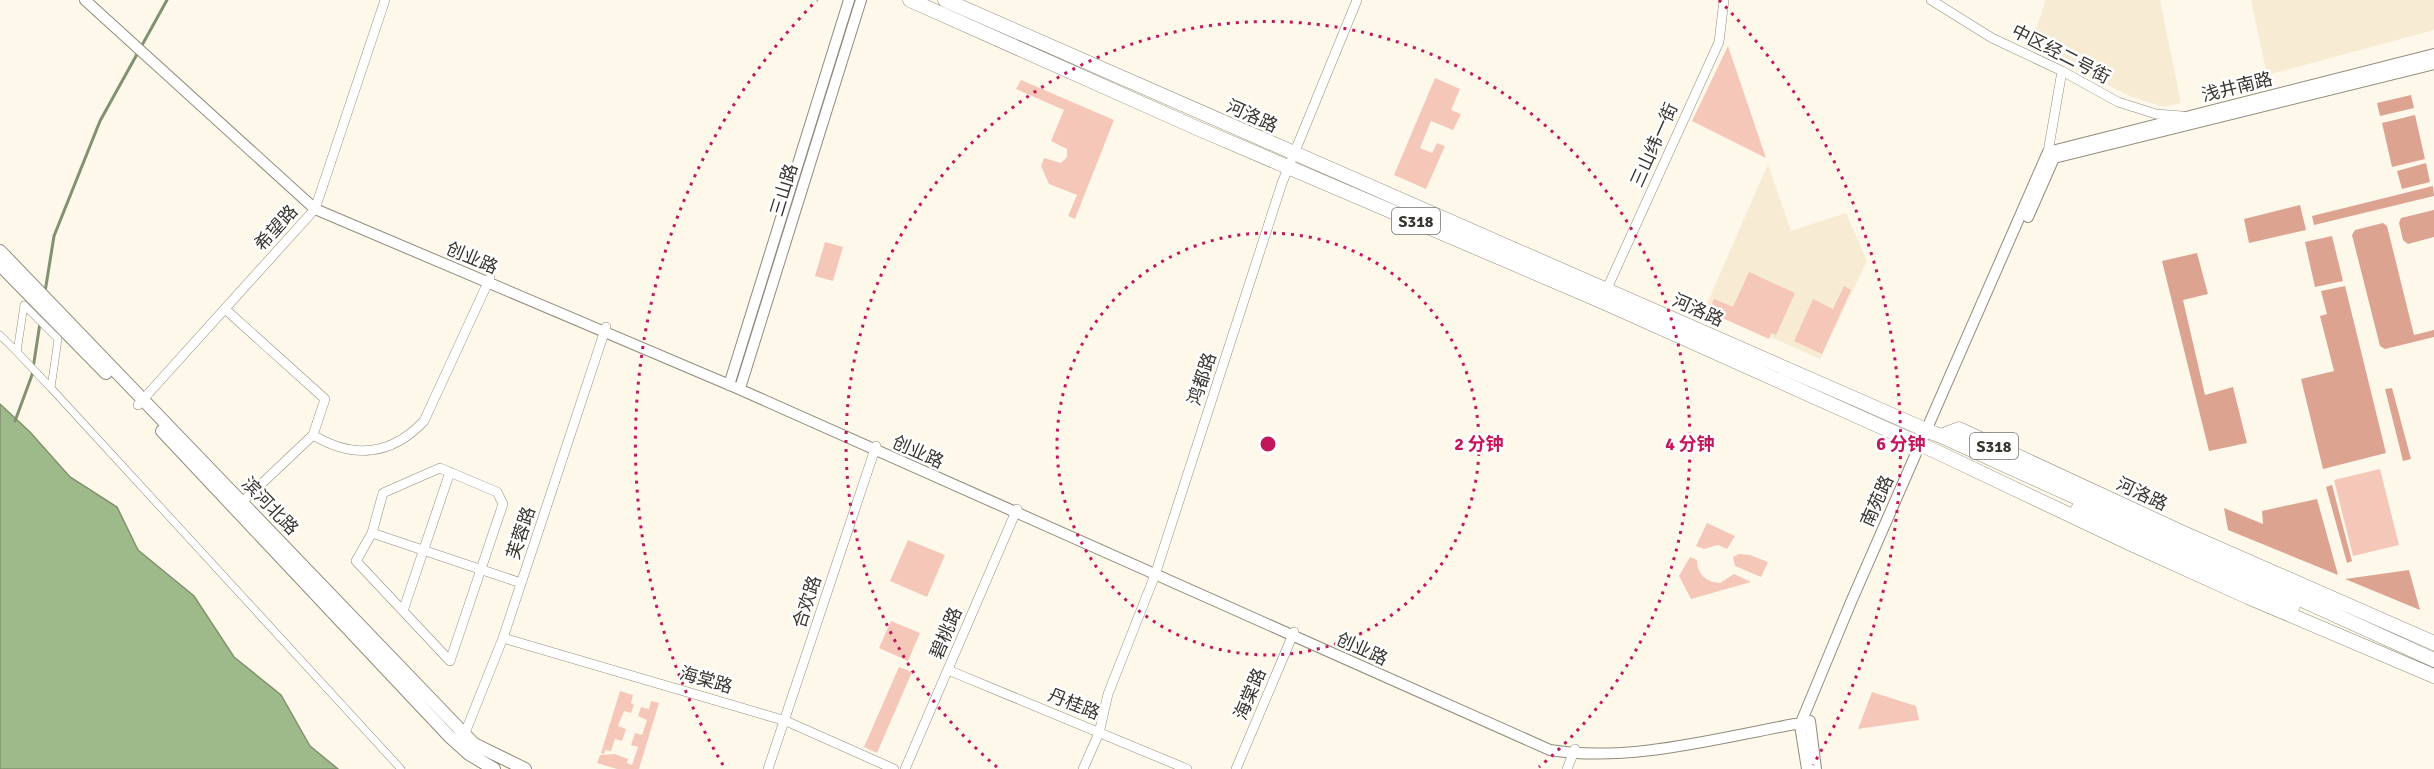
<svg xmlns="http://www.w3.org/2000/svg" width="2434" height="769" viewBox="0 0 2434 769" font-family="Signika,'Noto Sans SC',sans-serif">
  <style>
    .built { fill: #f7ebd4 }
    .green { fill: #f4c7b8 }
    .forest { fill: #dca391 }
    .water { fill: #9fba8a; stroke: #80926f; stroke-width: 1.5 }
    .lines { fill: none; stroke-linecap: round; stroke-linejoin: round }
    .stream { stroke: #80926f; stroke-width: 3 }
    .pedestrian-casing { stroke: #928b7c; stroke-width: 8 }
    .minor-casing { stroke: #928b7c; stroke-width: 10 }
    .tertiary-casing { stroke: #928b7c; stroke-width: 12 }
    .secondary-casing { stroke: #928b7c; stroke-width: 14 }
    .primary-casing { stroke: #928b7c; stroke-width: 15 }
    .pedestrian { stroke: #fff; stroke-width: 7 }
    .minor { stroke: #fff; stroke-width: 9 }
    .tertiary { stroke: #fff; stroke-width: 10 }
    .secondary { stroke: #fff; stroke-width: 12 }
    .primary { stroke: #fff; stroke-width: 14 }
    .ring { fill: none; stroke: #c2185b; stroke-width: 3; stroke-dasharray: 3 6 }
    .labels { text-anchor: middle; stroke-width: 5; stroke-linejoin: round; paint-order: stroke }
    .shield { fill: #fff; stroke: #74726e; stroke-width: 1.5 }
    .shield-label { font-size: 16px; font-weight: bold; fill: #393630 }
    .street-label { font-size: 18px; fill: #393630; stroke: #fff }
    .centre { fill: #c2185b; stroke: #fff; stroke-width: 3 }
    .ring-label { font-size: 18px; text-anchor: middle; font-weight: bold; fill: #c2185b; stroke: #fff; stroke-width: 5; stroke-linejoin: round; paint-order: stroke }
  </style>
  <rect width="100%" height="100%" fill="#fef8eb"/>
  <path class="built" d="M 2046,0 L 2160,0 L 2181,103 L 2164,107 L 2129,96 L 2030,45 Z
    M 2251,0 L 2434,0 L 2434,30 L 2267,75 Z
    M 1768,164 L 1791,231 L 1846,213 L 1867,261 L 1820,359 L 1705,308 Z"/>
  <path class="green" d="M 1728,46 L 1766,158 L 1692,121 Z
    M 1435,78 L 1460,89 L 1451,110 L 1461,114 L 1453,130 L 1431,121 L 1420,148 L 1432,153 L 1437,143 L 1445,146 L 1426,189 L 1394,175 Z
    M 1021,80 L 1114,120 L 1075,219 L 1068,216 L 1077,195 L 1049,184 L 1041,166 L 1044,158 L 1061,163 L 1067,157 L 1067,149 L 1051,141 L 1064,110 L 1016,89 Z
    M 825,242 L 843,247 L 833,281 L 815,276 Z
    M 1749,272 L 1795,293 L 1776,335 L 1771,333 L 1769,339 L 1709,312 L 1714,299 L 1733,307 Z
    M 1844,286 L 1851,290 L 1822,354 L 1794,341 L 1813,299 L 1833,309 Z
    M 2380,469 L 2399,545 L 2353,556 L 2334,480 Z
    M 1707,523 L 1735,536 L 1727,549 L 1718,545 L 1704,549 L 1696,546 Z
    M 908,540 L 945,555 L 927,597 L 890,581 Z
    M 1739,554 L 1750,555 L 1768,562 L 1761,577 L 1735,566 L 1733,557 Z
    M 1690,557 L 1697,560 C 1697,574 1706,582 1720,583 L 1734,574 L 1751,582 L 1691,599 L 1679,576 Z
    M 891,621 L 920,633 L 908,661 L 879,648 Z
    M 899,667 L 912,672 L 877,753 L 864,747 Z
    M 620,691 L 633,695 L 631,703 L 634,705 L 631,713 L 624,711 L 618,726 L 626,729 L 622,741 L 615,739 L 611,751 L 605,750 L 604,754 L 601,753 Z
    M 1872,692 L 1916,706 L 1919,720 L 1858,729 Z
    M 651,701 L 659,703 L 639,769 L 617,769 L 597,763 L 600,755 L 615,754 L 628,759 L 627,763 L 632,765 L 638,747 L 631,745 L 635,733 L 642,735 L 647,720 L 638,716 L 641,707 L 649,709 Z"/>
  <path class="forest" d="M 2411,95 L 2414,108 L 2380,116 L 2377,103 Z
    M 2415,115 L 2425,159 L 2392,167 L 2382,123 Z
    M 2426,163 L 2430,182 L 2402,189 L 2397,171 Z
    M 2433,186 L 2434,196 L 2314,225 L 2312,216 Z
    M 2300,205 L 2306,230 L 2249,243 L 2244,219 Z
    M 2434,210 L 2434,237 L 2408,244 L 2403,240 L 2399,223 L 2401,218 Z
    M 2383,223 L 2387,226 L 2414,335 L 2434,330 L 2434,337 L 2385,349 L 2380,346 L 2352,235 L 2355,230 Z
    M 2332,236 L 2343,281 L 2315,287 L 2305,242 Z
    M 2197,253 L 2208,294 L 2183,300 L 2205,395 L 2233,387 L 2247,443 L 2209,451 L 2162,261 Z
    M 2345,286 L 2386,453 L 2323,469 L 2301,379 L 2334,371 L 2320,316 L 2327,314 L 2321,291 Z
    M 2392,388 L 2411,459 L 2403,461 L 2385,389 Z
    M 2332,485 L 2352,561 L 2347,563 L 2326,487 Z
    M 2317,499 L 2338,575 L 2228,530 L 2224,508 L 2263,524 L 2262,511 Z
    M 2409,570 L 2420,610 L 2345,579 Z"/>
  <path class="water" d="M 0,404 L 30,432 L 70,477 L 117,507 L 138,550 L 194,596 L 234,657 L 281,695 L 310,746 L 338,769 L 0,769 Z"/>
  <g class="lines">
    <path class="stream" d="M 45,292 L 54,236 L 100,121 L 167,0
      M 15,421 L 32,375 L 40,323"/>
    <g class="pedestrian-casing">
      <path id="pedestrian" d="M 24,305 L 58,339 L 51,388 L 401,769
        M 0,335 L 17,352 L 24,305
        M 17,352 L 51,388"/>
    </g>
    <g class="minor-casing">
      <path id="minor" d="M 1931,0 L 1992,38 L 2062,71 L 2118,102 L 2156,114 L 2182,116
        M 2052,156 L 2048,152 L 2062,71
        M 1605,293 L 1719,42 L 1724,0
        M 225,309 L 325,399 L 313,435 L 238,506
        M 138,405 L 315,209 L 385,0
        M 313,435 C 353,459 391,456 424,421 L 490,278
        M 440,468 L 497,492 L 503,504 L 450,661 L 356,561 L 372,533 L 383,493 Z
        M 372,533 L 521,583
        M 403,611 L 450,472
        M 503,638 L 786,721 L 894,769
        M 948,670 L 1187,769
        M 463,738 L 503,638 L 606,327
        M 768,769 L 876,446
        M 905,769 L 1017,509
        M 1083,769 L 1099,733 L 1108,694 L 1155,575 L 1282,183 L 1357,0
        M 1236,769 L 1294,632
        M 1567,769 L 1575,749"/>
    </g>
    <g class="tertiary-casing">
      <path id="tertiary" d="M 85,0 L 315,209 L 739,389 L 1550,750 C 1628,763 1718,738 1795,724 L 1809,727
        M 2028,217 L 2054,158 L 2434,64
        M 729,385 L 849,0
        M 741,385 L 861,0
        M 1810,721 L 1816,769
        M 1807,769 L 1800,725 L 1851,602 L 2048,152 L 2434,54"/>
    </g>
    <g class="secondary-casing">
      <path id="secondary" d="M 0,251 L 474,744 L 525,769
        M 0,265 L 106,373
        M 162,431 L 449,736 L 469,754 L 494,769"/>
    </g>
    <g class="primary-casing">
      <path id="primary" d="M 910,0 L 1199,129 L 1601,301 L 1935,451 L 2131,544 L 2248,597 L 2434,676
        M 945,0 L 1933,433 L 1941,436 L 1959,429 L 2179,531 L 2434,643
        M 1941,436 L 2434,660
        M 2078,509 L 2293,606"/>
    </g>
    <use href="#pedestrian" class="pedestrian"/>
    <use href="#minor" class="minor"/>
    <use href="#tertiary" class="tertiary"/>
    <use href="#secondary" class="secondary"/>
    <use href="#primary" class="primary"/>
  </g>
  <g class="ring">
    <circle cx="1268" cy="444" r="211"/>
    <path d="M997 767A422 422 0 1 1 1539 767"/>
    <path d="M723 765A633 633 0 0 1 817 0M1719 0A633 633 0 0 1 1813 765"/>
  </g>
  <g class="labels">
    <g class="shield">
      <rect x="1392" y="208" width="48" height="26" rx="4.5"/>
      <rect x="1970" y="433" width="48" height="26" rx="4.5"/>
    </g>
    <g class="shield-label">
      <text x="1416" y="227">S318</text>
      <text x="1994" y="452">S318</text>
    </g>
    <g class="street-label">
      <text transform="translate(2061 54) rotate(27)" y="6">中区经二号街</text>
      <text transform="translate(2237 87) rotate(-14)" y="6">浅井南路</text>
      <text transform="translate(1252 116) rotate(24)" y="6">河洛路</text>
      <text transform="translate(1654 145) rotate(-66)" y="6">三山纬一街</text>
      <text transform="translate(784 190) rotate(-73)" y="6">三山路</text>
      <text transform="translate(276 228) rotate(-48)" y="6">希望路</text>
      <text transform="translate(472 258) rotate(23)" y="6">创业路</text>
      <text transform="translate(1698 310) rotate(24)" y="6">河洛路</text>
      <text transform="translate(1202 379) rotate(-72)" y="6">鸿都路</text>
      <text transform="translate(918 452) rotate(24)" y="6">创业路</text>
      <text transform="translate(2142 494) rotate(25)" y="6">河洛路</text>
      <text transform="translate(1877 501) rotate(-66)" y="6">南苑路</text>
      <text transform="translate(270 506) rotate(46)" y="6">滨河北路</text>
      <text transform="translate(521 533) rotate(-72)" y="6">芙蓉路</text>
      <text transform="translate(807 602) rotate(-72)" y="6">合欢路</text>
      <text transform="translate(946 633) rotate(-67)" y="6">碧桃路</text>
      <text transform="translate(1362 649) rotate(24)" y="6">创业路</text>
      <text transform="translate(706 680) rotate(16)" y="6">海棠路</text>
      <text transform="translate(1250 694) rotate(-67)" y="6">海棠路</text>
      <text transform="translate(1074 704) rotate(22)" y="6">丹桂路</text>
    </g>
  </g>
  <circle cx="1268" cy="444" r="9" class="centre"/>
  <g class="ring-label">
    <text x="1479" y="450">2 分钟</text>
    <text x="1690" y="450">4 分钟</text>
    <text x="1901" y="450">6 分钟</text>
  </g>
</svg>
